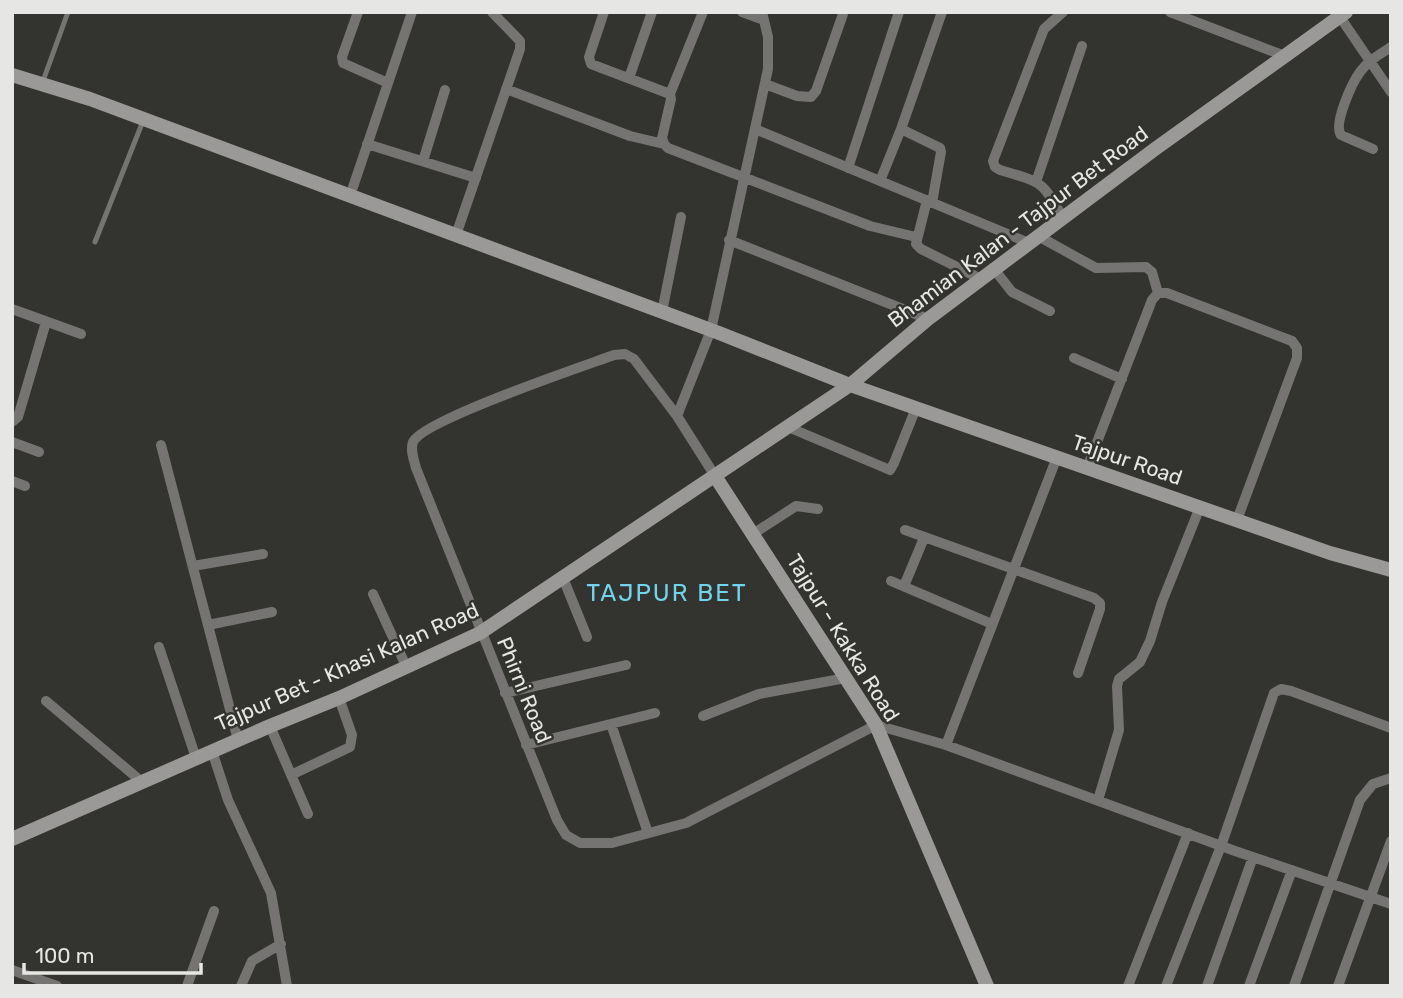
<svg xmlns="http://www.w3.org/2000/svg" width="1403" height="998" viewBox="0 0 1403 998" font-family="Rubik,sans-serif">
  <style>
    .lines { fill: none; stroke-linecap: round; stroke-linejoin: round }
    .lane { stroke: #757473; stroke-width: 5 }
    .street { stroke: #757473; stroke-width: 10 }
    .secondary { stroke: #9b9997; stroke-width: 14 }
    .labels { text-anchor: middle; stroke-width: 5; stroke-linejoin: round; paint-order: stroke }
    .street-label { font-size: 21px; fill: #e6e6e4; stroke: #33332f }
    .quarter-label { font-size: 24px; letter-spacing: 2px; fill: #70d4ed; stroke: #33332f }
  </style>
  <rect width="100%" height="100%" fill="#33332f"/>
  <g class="lines">
    <path class="lane" d="M 43,81 L 68,12
      M 95,242 L 143,121"/>
    <path class="street" d="M 358,12 L 342,57 L 343,63 L 388,83
      M 604,12 L 589,57 L 591,64 L 670,94 L 671,99 L 662,138 L 664,144 L 668,148 L 870,226 L 916,237
      M 742,12 L 764,20
      M 1063,12 L 1044,29 L 993,161 L 995,167 L 1000,170 C 1042,183 1041,179 1063,218
      M 1170,12 L 1285,56
      M 1340,17 L 1391,92
      M 629,78 L 652,12
      M 765,84 L 797,96 L 811,97 L 816,91 L 843,14
      M 506,89 L 630,136 L 664,144
      M 670,94 L 703,12
      M 755,129 L 1029,243
      M 901,129 L 940,148 L 941,152 L 932,203
      M 367,144 L 476,178
      M 1373,149 L 1341,135 C 1333,124 1352,83 1360,72 C 1368,61 1380,54 1391,47
      M 423,161 L 445,90
      M 848,168 L 899,12
      M 880,181 L 901,129 L 942,12
      M 1036,182 L 1082,46
      M 350,196 L 412,12
      M 927,200 L 916,244 L 921,249 L 981,279
      M 456,235 L 520,49 L 520,41 L 492,12
      M 1038,236 L 1096,268 L 1146,267 L 1152,272 L 1158,293
      M 729,240 L 928,319
      M 994,269 L 1012,292 L 1050,311
      M 12,309 L 81,334
      M 662,312 L 681,217
      M 1074,358 L 1122,379
      M 677,416 L 711,330 L 768,69 L 768,37 L 762,12
      M 12,422 L 18,417 L 46,322
      M 788,427 L 890,470 L 894,463 L 916,408
      M 12,442 L 39,452
      M 161,445 L 238,740
      M 1087,468 L 1152,300 L 1158,293 L 1167,293 L 1292,341 L 1297,348 L 1297,358 L 1237,520
      M 715,476 L 677,416 L 634,359 L 625,354 L 614,355 C 584,366 423,420 413,442 C 410,450 414,460 416,468 L 557,820 L 566,835 L 580,843 L 612,843 L 686,823 L 876,725 L 946,745 L 1235,851 L 1391,904
      M 12,481 L 25,486
      M 905,530 L 1094,598 L 1100,603 L 1100,609 L 1078,673
      M 753,534 L 796,506 L 818,509
      M 193,566 L 263,554
      M 563,578 L 587,637
      M 891,581 L 992,624
      M 904,586 L 924,538
      M 373,594 L 406,666
      M 208,625 L 272,612
      M 159,647 L 196,758
      M 505,693 L 626,665
      M 46,701 L 142,782
      M 703,716 L 759,694 L 846,678
      M 611,724 L 648,833
      M 270,726 L 308,814
      M 526,745 L 655,713
      M 946,745 L 1057,457
      M 212,751 L 228,800 L 271,893 L 287,986
      M 291,775 L 350,747 L 352,735 L 339,698
      M 1098,800 L 1119,730 L 1117,686 L 1119,679 L 1140,662 L 1150,641 L 1162,602 L 1200,507
      M 12,970 L 57,986
      M 187,986 L 214,911
      M 241,986 L 252,961 L 281,944
      M 1128,986 L 1188,833
      M 1166,986 L 1221,846 L 1274,693 L 1281,689 L 1291,691 L 1391,728
      M 1207,986 L 1253,857
      M 1249,986 L 1292,870
      M 1294,986 L 1360,800 L 1373,784 L 1391,778
      M 1338,986 L 1391,841"/>
    <path class="secondary" d="M 12,75 L 90,99 L 719,333 L 850,385 L 1330,553 L 1391,570
      M 715,476 L 876,725 L 987,986
      M 12,839 L 270,726 L 339,698 L 480,633 L 850,385 L 928,319 L 1155,149 L 1346,12"/>
  </g>
  <g class="labels">
    <g class="street-label">
      <text transform="translate(1018 227) rotate(-37)" y="7">Bhamian Kalan - Tajpur Bet Road</text>
      <text transform="translate(1127 460) rotate(19)" y="7">Tajpur Road</text>
      <text transform="translate(843 638) rotate(58)" y="7">Tajpur - Kakka Road</text>
      <text transform="translate(347 667) rotate(-24)" y="7">Tajpur Bet - Khasi Kalan Road</text>
      <text transform="translate(524 690) rotate(68)" y="7">Phirni Road</text>
    </g>
    <g class="quarter-label">
      <text x="667" y="601">TAJPUR BET</text>
    </g>
  </g>
  <rect width="1403" height="998" fill="none" stroke="#e6e6e4" stroke-width="28"/>
  <path d="M24 963v10h177v-10" fill="none" stroke="#e6e6e4" stroke-width="3.5"/>
  <text x="35" y="963" font-size="21" fill="#e6e6e4" stroke="#33332f" stroke-width="5" paint-order="stroke">100 m</text>
</svg>
